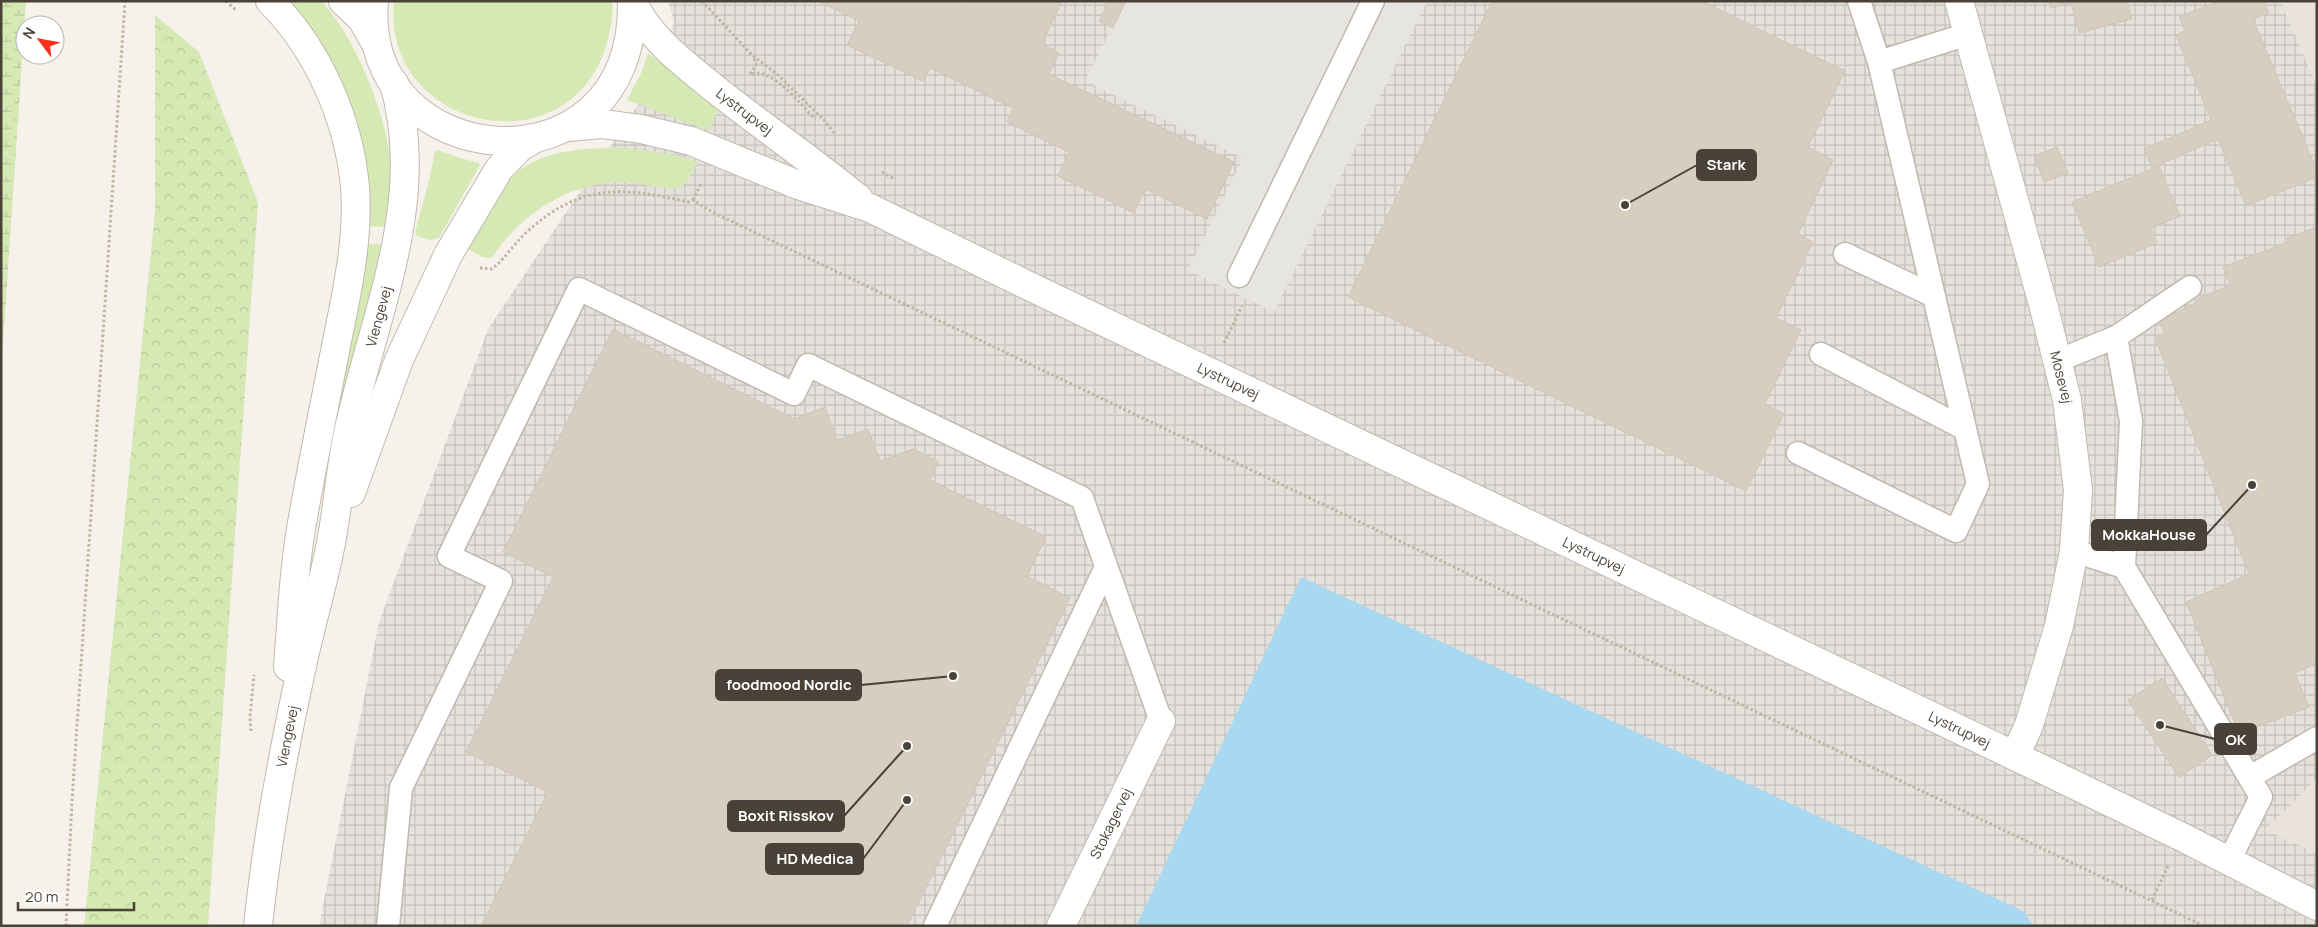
<svg xmlns="http://www.w3.org/2000/svg" width="2318" height="927" viewBox="0 0 2318 927" font-family="Manrope,sans-serif">
  <style>
    .residential { fill: #e9e3d9 }
    .industrial { fill: url(#industrial-grid) }
    .grass { fill: #d5e9b4 }
    .forest { fill: url(#forest-crowns) }
    .wetland { fill: url(#wetland-marsh) }
    .parking { fill: #e7e5e2 }
    .water { fill: #a9d9f1 }
    .building { fill: #d7cdc0; stroke: #d2c4b3 }
    .lines { fill: none; stroke-linecap: round; stroke-linejoin: round }
    .service-casing { stroke: #c1b9ad; stroke-width: 25 }
    .minor-casing { stroke: #c1b9ad; stroke-width: 30 }
    .tertiary-casing { stroke: #c1b9ad; stroke-width: 30 }
    .path { stroke: #c3b49f; stroke-width: 3; stroke-dasharray: 2.5 2.5; stroke-linecap: butt }
    .service { stroke: #fff; stroke-width: 22 }
    .minor { stroke: #fff; stroke-width: 28 }
    .tertiary { stroke: #fff; stroke-width: 28 }
    .labels { text-anchor: middle; stroke-width: 5; stroke-linejoin: round; paint-order: stroke }
    .street-label { font-size: 14px; fill: #4a4239; stroke: #fff }
    .leader { fill: none; stroke: #4a4239; stroke-width: 2 }
    .callout-dot { fill: #4a4239; stroke: #fff; stroke-width: 2 }
    .callout { fill: #4a4239; stroke: #4a4239; stroke-width: 2 }
    .callout-label { font-size: 15px; text-anchor: middle; font-weight: bold; fill: #fff }
  </style>
  <defs>
    <pattern id="industrial-grid" width="8" height="8" patternUnits="userSpaceOnUse" patternTransform="scale(1.25)"><rect width="8" height="8" fill="#e5e1dc"/><path d="M0 4h8M4 0v8" fill="none" stroke="#c6c2be"/></pattern>
    <pattern id="forest-crowns" width="20" height="18" patternUnits="userSpaceOnUse" patternTransform="scale(1.25)"><rect width="20" height="18" fill="#d5e9b4"/><path d="M2 6a3 3 0 1 1 6 0M12 15a3 3 0 1 1 6 0" fill="none" stroke="#b8c99c"/></pattern>
    <pattern id="wetland-marsh" width="20" height="14" patternUnits="userSpaceOnUse" patternTransform="scale(1.25)"><rect width="20" height="14" fill="#d5e9b4"/><path d="M1 5h8M5 5V1M11 12h8M15 12V8" fill="none" stroke="#b8c99c"/></pattern>
  </defs>
  <rect width="100%" height="100%" fill="#f6f2eb"/>
  <path class="residential" d="M 2280,1 L 2317,1 L 2317,85 Z
    M 2317,779 L 2317,853 L 2265,830 Z"/>
  <path class="industrial" d="M 668,1 L 2280,1 L 2317,85 L 2317,779 L 2265,830 L 2317,853 L 2317,926 L 319,926 L 379,622 L 488,329 L 652,84 L 674,22 Z"/>
  <path class="grass" d="M 284,1 L 321,1 C 354,35 385,111 390,158 C 392,181 389,204 386,227 L 369,226 Z
    M 394,1 L 612,1 L 613,8 C 601,180 379,139 394,1 Z
    M 648,53 L 716,107 L 718,110 L 710,129 L 707,130 L 627,100 L 642,71 Z
    M 626,148 L 676,155 L 698,162 L 686,183 L 680,188 C 663,190 644,183 627,182 C 573,180 520,213 492,258 L 482,257 L 468,249 L 467,245 C 483,220 498,184 524,167 C 553,148 593,148 626,148 Z
    M 438,150 L 460,158 L 479,163 L 480,165 L 439,238 L 429,240 L 417,236 L 415,232 L 429,181 L 435,151 Z
    M 364,243 L 383,245 L 341,409 L 338,412 L 336,411 Z"/>
  <path class="forest" d="M 155,15 L 199,52 L 258,202 L 208,926 L 84,926 L 155,211 Z"/>
  <path class="wetland" d="M 1,1 L 26,1 L 1,374 Z"/>
  <path class="parking" d="M 1125,1 L 1427,1 L 1274,312 L 1188,270 L 1243,158 L 1085,81 Z"/>
  <path class="water" d="M 1301,577 L 2023,911 L 2034,926 L 1136,926 Z"/>
  <path class="building" d="M 818,1 L 954,1 L 961,5 L 963,1 L 1062,1 L 1042,44 L 1059,53 L 1049,74 L 1234,162 L 1207,219 L 1145,189 L 1134,213 L 1058,176 L 1069,152 L 1007,122 L 1013,108 L 930,68 L 923,81 L 847,45 L 859,21 Z
    M 1109,1 L 1126,1 L 1113,28 L 1099,21 Z
    M 1492,1 L 1702,1 L 1845,71 L 1808,147 L 1833,160 L 1798,234 L 1813,242 L 1776,318 L 1801,330 L 1765,404 L 1784,414 L 1746,491 L 1348,297 Z
    M 2049,1 L 2127,1 L 2132,19 L 2079,33 L 2071,3 L 2050,8 Z
    M 2218,1 L 2264,1 L 2269,13 L 2253,19 L 2317,171 L 2317,177 L 2246,206 L 2218,139 L 2152,168 L 2144,149 L 2211,120 L 2176,35 L 2185,31 L 2179,17 Z
    M 2057,147 L 2068,173 L 2044,182 L 2034,156 Z
    M 2159,166 L 2180,216 L 2151,228 L 2157,243 L 2099,267 L 2072,202 Z
    M 2317,227 L 2317,663 L 2295,673 L 2309,707 L 2239,734 L 2186,602 L 2249,574 L 2155,338 L 2165,333 L 2159,321 L 2198,302 L 2197,299 L 2230,285 L 2223,267 L 2288,242 L 2287,238 Z
    M 613,329 L 794,419 L 825,407 L 837,440 L 868,429 L 880,461 L 913,449 L 939,462 L 930,480 L 1046,537 L 1027,576 L 1070,598 L 907,926 L 481,926 L 548,792 L 466,752 L 553,577 L 503,552 Z
    M 2162,678 L 2212,755 L 2179,777 L 2128,700 Z"/>
  <g class="lines">
    <g class="service-casing">
      <path id="service" d="M 1859,1 L 1879,62
        M 1845,254 L 1934,296
        M 1239,276 L 1373,1
        M 2116,337 L 2131,421 L 2124,567
        M 1821,354 L 1965,429
        M 2057,361 L 2116,337 L 2190,287
        M 1798,453 L 1956,531 L 1978,484 L 1879,62 L 1968,34
        M 2074,551 L 2124,567 L 2261,797 L 2229,861
        M 2250,777 L 2317,738
        M 388,926 L 401,788 L 501,581 L 449,556 L 579,289 L 794,394 L 808,365 L 1082,498 L 1161,721
        M 935,926 L 1106,567"/>
    </g>
    <g class="minor-casing">
      <g id="minor">
        <path id="s1" d="M 1959,1 L 2044,308 L 2067,400 L 2078,490 L 2074,551 L 2059,626 L 2029,725 L 2015,756"/>
        <path id="s2" d="M 1061,926 L 1161,721"/>
      </g>
    </g>
    <g class="tertiary-casing">
      <g id="tertiary">
        <path d="M 270,1 C 318,49 349,120 355,187 C 359,238 347,292 337,341 C 326,398 314,455 304,512 C 294,563 292,615 288,667"/>
        <path d="M 343,1 L 362,19 L 375,42"/>
        <path d="M 374,1 C 359,175 636,200 632,1"/>
        <path id="s3" d="M 632,1 C 651,41 687,66 720,93 C 766,129 814,162 859,199"/>
        <path id="s4" d="M 568,127 L 601,124 L 619,126 L 641,129 L 691,141 L 798,185 L 870,208 L 1031,287 L 2015,756 L 2182,837 L 2317,906"/>
        <path d="M 351,493 L 399,360 L 448,255 L 499,169 L 519,148 L 534,139"/>
        <path id="s5" d="M 258,926 C 267,839 283,752 302,666 C 310,627 322,588 330,548 C 338,509 340,468 349,429 C 374,314 428,201 394,83"/>
      </g>
    </g>
    <path class="path" d="M 226,1 L 237,11
      M 702,1 L 752,55 L 777,74 L 824,120 L 836,135
      M 750,74 L 756,65 L 754,57
      M 752,74 C 772,67 801,105 815,119
      M 882,172 L 894,179
      M 693,200 L 702,182
      M 480,268 L 492,269 C 506,258 515,242 529,230 C 582,183 623,187 688,202 L 693,200 L 712,212 L 2204,926
      M 1224,343 L 1242,306
      M 251,731 L 250,717 L 254,675
      M 2152,900 L 2168,866
      M 66,926 L 72,801 L 125,1"/>
    <use href="#service" class="service"/>
    <use href="#minor" class="minor"/>
    <use href="#tertiary" class="tertiary"/>
  </g>
  <g class="labels">
    <g class="street-label">
      <text dy="5" stroke="none"><textPath href="#s3" startOffset="159">Lystrupvej</textPath></text>
      <text dy="5" stroke="none"><textPath href="#s5" startOffset="622">Viengevej</textPath></text>
      <text dy="5" stroke="none"><textPath href="#s1" startOffset="390">Mosevej</textPath></text>
      <text dy="5" stroke="none"><textPath href="#s4" startOffset="714">Lystrupvej</textPath></text>
      <text dy="5" stroke="none"><textPath href="#s4" startOffset="1119">Lystrupvej</textPath></text>
      <text dy="5" stroke="none"><textPath href="#s4" startOffset="1524">Lystrupvej</textPath></text>
      <text dy="5" stroke="none"><textPath href="#s5" startOffset="192">Viengevej</textPath></text>
      <text dy="5" stroke="none"><textPath href="#s2" startOffset="114">Stokagervej</textPath></text>
    </g>
  </g>
  <path class="leader" d="M1625 205L1697 165M2252 485L2206 535M953 676L861 685M2160 725L2215 739M907 746L844 816M907 800L863 859"/>
  <g class="callout-dot">
    <circle cx="1625" cy="205" r="5"/>
    <circle cx="2252" cy="485" r="5"/>
    <circle cx="953" cy="676" r="5"/>
    <circle cx="2160" cy="725" r="5"/>
    <circle cx="907" cy="746" r="5"/>
    <circle cx="907" cy="800" r="5"/>
  </g>
  <g class="callout">
    <rect x="1697" y="150" width="59" height="30" rx="5"/>
    <rect x="2092" y="520" width="114" height="30" rx="5"/>
    <rect x="716" y="670" width="145" height="30" rx="5"/>
    <rect x="2215" y="724" width="41" height="30" rx="5"/>
    <rect x="728" y="801" width="116" height="30" rx="5"/>
    <rect x="766" y="844" width="97" height="30" rx="5"/>
  </g>
  <g class="callout-label">
    <text x="1726" y="170">Stark</text>
    <text x="2149" y="540">MokkaHouse</text>
    <text x="789" y="690">foodmood Nordic</text>
    <text x="2236" y="745">OK</text>
    <text x="786" y="821">Boxit Risskov</text>
    <text x="815" y="864">HD Medica</text>
  </g>
  <rect width="2318" height="927" fill="none" stroke="#4a4239" stroke-width="5"/>
  <g transform="translate(40 40) rotate(302)"><circle r="24" fill="#ffffff" stroke="#b7b3b0"/>
  <path d="M0-4L9 19L0 12L-9 19Z" fill="#fa2f1e"/>
  <text y="-8" font-size="14" font-weight="bold" text-anchor="middle" fill="#4a4239">N</text>
  </g>
  <path d="M18 902v8h116v-8" fill="none" stroke="#4a4239" stroke-width="2.5"/>
  <text x="25" y="902" font-size="15" fill="#4a4239" stroke="#ffffff" stroke-width="4" paint-order="stroke">20 m</text>
</svg>
